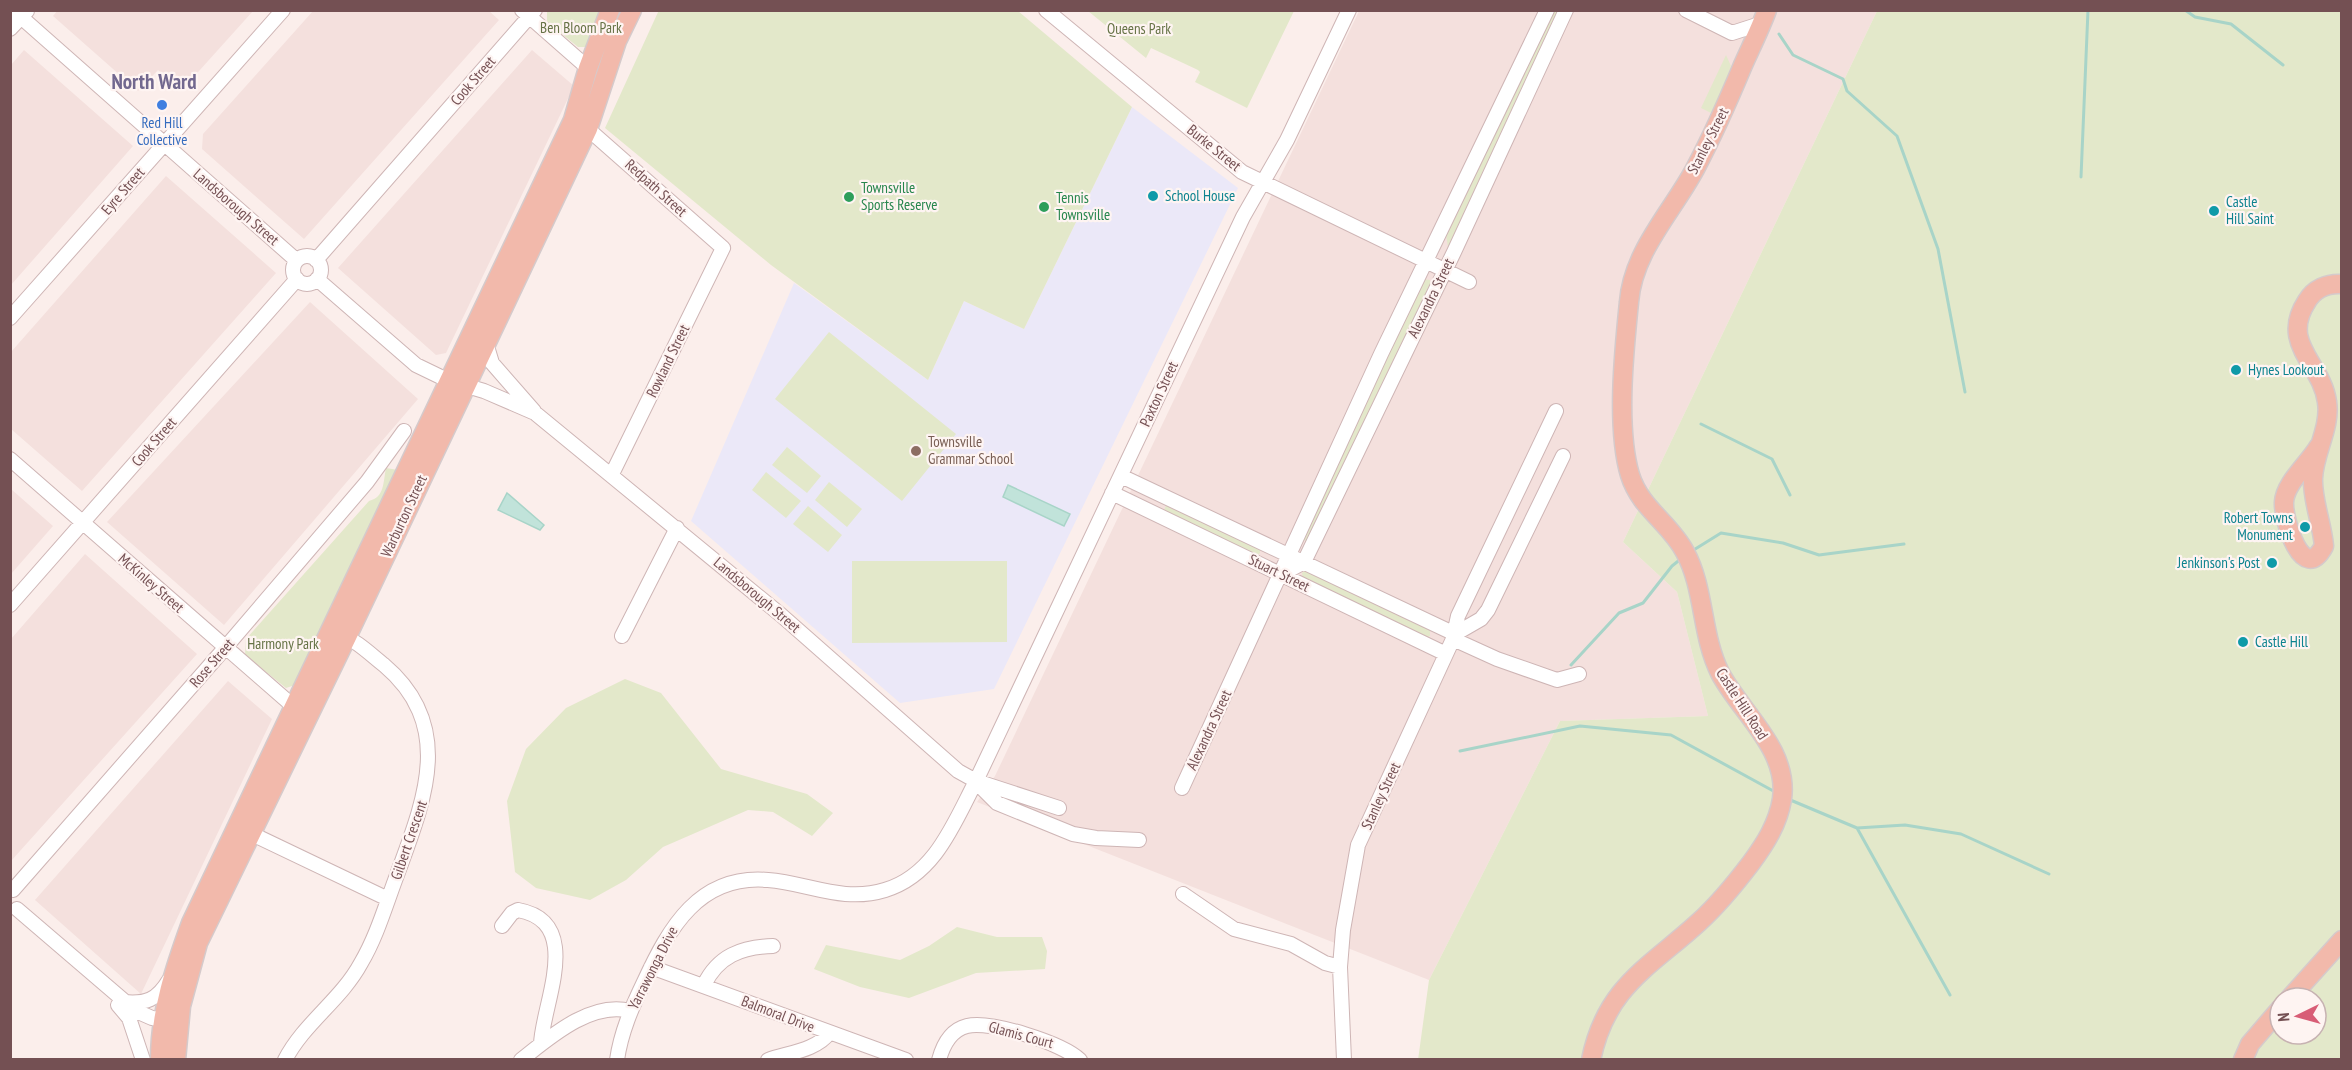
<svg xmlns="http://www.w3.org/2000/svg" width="2352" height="1070" viewBox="0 0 2352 1070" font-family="'PT Sans Narrow',sans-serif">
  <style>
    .residential { fill: #f4e0dd }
    .education { fill: #ebe8f8 }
    .green { fill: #e3e8ca; fill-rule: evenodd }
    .water { fill: #c1e3da; stroke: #a8d4c8; stroke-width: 1.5 }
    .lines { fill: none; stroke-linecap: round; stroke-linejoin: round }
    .stream { stroke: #a8d4c8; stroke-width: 3 }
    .minor-casing { stroke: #ceb5b5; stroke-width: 16 }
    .major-casing { stroke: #d5cacb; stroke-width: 21 }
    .minor { stroke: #fff; stroke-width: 14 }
    .major { stroke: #f2b9ab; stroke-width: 18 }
    .shop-dot { fill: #3f7fe0; stroke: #fef4f2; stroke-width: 2 }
    .culture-dot { fill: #0f9aa8; stroke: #fef4f2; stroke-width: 2 }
    .leisure-dot { fill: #2e9e5b; stroke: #fef4f2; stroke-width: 2 }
    .education-dot { fill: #8d6e63; stroke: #fef4f2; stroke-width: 2 }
    .labels { text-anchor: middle; stroke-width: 4.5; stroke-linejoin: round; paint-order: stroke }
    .park-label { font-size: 15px; fill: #667346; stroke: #fef4f2 }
    .street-label { font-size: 15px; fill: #745053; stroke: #fef4f2 }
    .shop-label { font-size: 15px; fill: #366cbe; stroke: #fef4f2 }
    .leisure-label { font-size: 15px; fill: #27864d; stroke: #fef4f2; text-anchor: start }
    .culture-label { font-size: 15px; fill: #0d838f; stroke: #fef4f2; text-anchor: start }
    .education-label { font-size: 15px; fill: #785e54; stroke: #fef4f2; text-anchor: start }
    .district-label { font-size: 21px; font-weight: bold; fill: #72688f; stroke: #fef4f2 }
  </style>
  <rect width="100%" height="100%" fill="#fbeeeb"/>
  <path class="residential" d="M 58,10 L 253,10 L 253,11 L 181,91 L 158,70 L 138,91 L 53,16 Z
    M 489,11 L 499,20 L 304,239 L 202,149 L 203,134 L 313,11 Z
    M 1359,11 L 1877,11 L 1623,542 L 1677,592 L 1708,716 L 1560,721 L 1429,980 L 977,802 L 995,776 Z
    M 24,50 L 133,146 L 11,285 L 11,65 Z
    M 532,50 L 574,86 L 446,353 L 436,355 L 338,268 Z
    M 166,176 L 276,273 L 82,491 L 11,429 L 11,352 Z
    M 310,302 L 418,399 L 224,625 L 107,522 Z
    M 11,489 L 53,526 L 11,574 Z
    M 85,554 L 197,654 L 11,861 L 11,639 Z
    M 228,681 L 272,719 L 141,994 L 35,900 Z"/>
  <path class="education" d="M 1132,107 L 1238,188 L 994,689 L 900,703 L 691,521 L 794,283 L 928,380 L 964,301 L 1024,329 Z"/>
  <path class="green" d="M 547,10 L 607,11 L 591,47 L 578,47 L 547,22 Z
    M 659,10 L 1018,11 L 1132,107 L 1024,329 L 964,301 L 928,380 L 771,265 L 605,128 Z
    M 1088,11 L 1293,10 L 1294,11 L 1247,108 L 1195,82 L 1200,72 L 1198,70 L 1151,48 L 1146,58 Z
    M 1553,11 L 1564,11 L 1448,247 L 1446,235 Z
    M 1877,11 L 2341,11 L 2341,1059 L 1418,1060 L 1429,980 L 1560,721 L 1708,716 L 1677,592 L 1623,542 ZM 2280,998 L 2316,998 L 2316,1034 L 2280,1034 Z
    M 1726,55 L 1731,66 L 1727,77 L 1731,79 L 1711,113 L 1701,108 Z
    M 1423,279 L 1430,280 L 1430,290 L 1310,543 L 1300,538 Z
    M 829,332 L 956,434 L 902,501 L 775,399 Z
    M 787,447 L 821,476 L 807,493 L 772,465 Z
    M 386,468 L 398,470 L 298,684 L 286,688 L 245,655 L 246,639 L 369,501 C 385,497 383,482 386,468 Z
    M 766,472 L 801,501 L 786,518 L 752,490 Z
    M 829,482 L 862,509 L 847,527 L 815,500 Z
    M 1167,503 L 1260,547 L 1260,553 L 1255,557 L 1163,513 Z
    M 808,506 L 842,535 L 828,552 L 793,524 Z
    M 852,561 L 1007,561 L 1007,642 L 852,643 Z
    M 1307,569 L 1430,627 L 1430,636 L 1425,638 L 1303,580 L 1302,573 Z
    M 625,679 L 661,693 L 721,769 L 807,794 L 833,813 L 812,836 L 773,812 L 748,810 L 663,847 L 626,880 L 590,900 L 536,888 L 515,872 L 507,801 L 526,749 L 566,708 Z
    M 957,927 L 997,937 L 1042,937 L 1047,951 L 1045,969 L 976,973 L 909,998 L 860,987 L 814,969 L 826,945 L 900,960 L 929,946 Z"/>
  <path class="water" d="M 1008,485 L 1070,514 L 1064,526 L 1003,497 Z
    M 507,493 L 544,525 L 540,530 L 498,510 Z"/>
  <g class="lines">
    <path class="stream" d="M 2185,10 L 2195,17 L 2231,24 L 2283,65
      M 1779,34 L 1793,55 L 1843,79 L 1847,91 L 1897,136 L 1938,249 L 1965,392
      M 2081,177 L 2088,10
      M 1701,424 L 1772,459 L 1790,495
      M 1692,551 L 1721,533 L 1783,543 L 1819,555 L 1904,544
      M 1571,665 L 1619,613 L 1643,603 L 1672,566 L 1682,558
      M 1460,751 L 1580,726 L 1671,735 L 1777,793
      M 1788,799 L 1857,828 L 1905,825 L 1961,834 L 2049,874
      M 1857,828 L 1950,995"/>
    <g class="minor-casing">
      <path id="minor" d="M 13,10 L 296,260
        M 522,10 L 588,68
        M 1046,10 L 1242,172 L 1469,282
        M 1686,10 L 1732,33 L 1763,23
        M 10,29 L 27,11
        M 588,129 L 723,248 L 612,474
        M293 270a14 14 0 1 1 28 0a14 14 0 1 1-28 0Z
        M 316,260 L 535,10
        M 317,279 L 416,365 L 447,380 L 484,391 L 535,413 L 781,615 L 958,771 L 976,781 L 1059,808
        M 10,318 L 283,10
        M 486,343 L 492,363 L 534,411
        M 10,459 L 293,706
        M 1121,476 L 1455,634 L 1481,619 L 1488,610 L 1563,456
        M 1112,493 L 1446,654
        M 1282,574 L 1304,562 L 1454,252 L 1566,10
        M 10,605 L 297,279
        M 622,636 L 677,528
        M 1453,639 L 1497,659 L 1557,680 L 1579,674
        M 977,783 L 997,803 L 1073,834 L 1096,838 L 1139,840
        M 1182,788 L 1381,354 L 1547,10
        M 250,833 L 388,899
        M 13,890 L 225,648 L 367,482 L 404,431
        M 1183,894 L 1234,929 L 1291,944 L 1325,963 L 1340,967
        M 17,909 L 136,1011 L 152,1018 L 171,1020
        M 502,926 L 512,913 L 518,910 C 585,922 542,1005 541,1044
        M 651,967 L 906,1060
        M 704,985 C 718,956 741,947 773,946
        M 124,1002 C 146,1004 157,1000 169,980
        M 118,1005 L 129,1018 L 143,1060
        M 285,1060 C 304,1023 341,1000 361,963 C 377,936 386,904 397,875 C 424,801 456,726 384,665 C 369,653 357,641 340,634
        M 521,1060 C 550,1037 591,1001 630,1011
        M 617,1060 C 621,1032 632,1007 644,982 C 669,928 699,874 768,880 C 808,883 843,903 885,890 C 935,875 954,823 976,781 L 1243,217 L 1287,140 L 1349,10
        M 768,1060 C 788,1053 817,1050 829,1033
        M 939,1060 C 943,1045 951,1030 967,1026 C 990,1020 1062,1043 1080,1060
        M 1344,1060 L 1340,967 L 1343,930 L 1358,845 L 1453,639 L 1458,616 L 1556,411"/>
    </g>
    <g class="major-casing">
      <path id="major" d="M 2319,446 C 2309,463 2285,483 2284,502 C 2283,520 2303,586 2324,546 C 2322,523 2312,500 2313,478 C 2314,453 2331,427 2327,402 C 2322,363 2279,344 2307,301 C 2314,289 2327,283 2342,284
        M 2290,998 L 2342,940
        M 160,1060 C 160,1011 175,967 191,923 L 573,120 L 588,68 L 610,10
        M 176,1060 L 181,1006 L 198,943 L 347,637 L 588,129 L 617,41 L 632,10
        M 1591,1060 C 1606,986 1650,967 1699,922 C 1719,904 1735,884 1751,863 C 1765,844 1778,824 1782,799 C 1789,749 1741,713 1720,673 C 1701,635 1705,589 1685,552 C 1670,523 1640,508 1630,475 C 1616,428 1624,351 1629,302 C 1633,251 1672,212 1695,169 C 1713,135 1728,101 1743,65 C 1751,47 1760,29 1767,10
        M 2243,1060 L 2250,1044 L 2280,1009"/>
    </g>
    <use href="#minor" class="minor"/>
    <use href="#major" class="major"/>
  </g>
  <circle class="shop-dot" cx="162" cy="105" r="6"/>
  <g class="culture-dot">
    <circle cx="1153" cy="196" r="6"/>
    <circle cx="2214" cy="211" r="6"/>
    <circle cx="2236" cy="370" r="6"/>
    <circle cx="2305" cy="527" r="6"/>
    <circle cx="2272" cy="563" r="6"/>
    <circle cx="2243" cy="642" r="6"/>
  </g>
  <g class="leisure-dot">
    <circle cx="849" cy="197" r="6"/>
    <circle cx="1044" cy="207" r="6"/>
  </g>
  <circle class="education-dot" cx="916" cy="451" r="6"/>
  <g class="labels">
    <g class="park-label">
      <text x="581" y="33">Ben Bloom Park</text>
      <text x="1139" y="34">Queens Park</text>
      <text x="283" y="649">Harmony Park</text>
    </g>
    <g class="street-label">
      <text transform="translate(473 81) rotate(-49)" y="5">Cook Street</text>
      <text transform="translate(1708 141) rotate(-63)" y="5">Stanley Street</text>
      <text transform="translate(1214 148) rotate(39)" y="5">Burke Street</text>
      <text transform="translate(656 188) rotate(42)" y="5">Redpath Street</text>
      <text transform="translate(123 191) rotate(-49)" y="5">Eyre Street</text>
      <text transform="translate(236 207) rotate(41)" y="5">Landsborough Street</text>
      <text transform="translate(1431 298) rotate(-64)" y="5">Alexandra Street</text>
      <text transform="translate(668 361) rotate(-64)" y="5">Rowland Street</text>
      <text transform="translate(1159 394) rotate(-65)" y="5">Paxton Street</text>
      <text transform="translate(154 442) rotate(-49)" y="5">Cook Street</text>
      <text transform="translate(404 516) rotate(-65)" y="5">Warburton Street</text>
      <text transform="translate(1279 573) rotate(26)" y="5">Stuart Street</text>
      <text transform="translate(151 583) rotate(41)" y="5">McKinley Street</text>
      <text transform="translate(757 595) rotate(40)" y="5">Landsborough Street</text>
      <text transform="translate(212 663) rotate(-49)" y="5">Rose Street</text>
      <text transform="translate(1742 704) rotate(57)" y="5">Castle Hill Road</text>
      <text transform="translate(1209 730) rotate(-65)" y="5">Alexandra Street</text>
      <text transform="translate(1381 796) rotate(-65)" y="5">Stanley Street</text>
      <text transform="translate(409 840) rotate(-71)" y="5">Gilbert Crescent</text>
      <text transform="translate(653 968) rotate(-63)" y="5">Yarrawonga Drive</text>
      <text transform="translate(778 1014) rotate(21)" y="5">Balmoral Drive</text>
      <text transform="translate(1021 1035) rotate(15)" y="5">Glamis Court</text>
    </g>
    <g class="shop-label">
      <text x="162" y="128">Red Hill<tspan x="162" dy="17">Collective</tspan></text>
    </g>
    <g class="leisure-label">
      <text x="861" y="193">Townsville<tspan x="861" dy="17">Sports Reserve</tspan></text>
      <text x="1056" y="203">Tennis<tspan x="1056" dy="17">Townsville</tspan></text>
    </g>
    <g class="culture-label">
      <text x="1165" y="201">School House</text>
      <text x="2226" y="207">Castle<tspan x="2226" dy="17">Hill Saint</tspan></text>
      <text x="2248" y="375">Hynes Lookout</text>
      <text x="2293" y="523" text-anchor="end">Robert Towns<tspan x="2293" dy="17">Monument</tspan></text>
      <text x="2260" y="568" text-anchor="end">Jenkinson's Post</text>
      <text x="2255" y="647">Castle Hill</text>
    </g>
    <g class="education-label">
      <text x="928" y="447">Townsville<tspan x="928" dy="17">Grammar School</tspan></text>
    </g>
    <g class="district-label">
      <text x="154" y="89">North Ward</text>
    </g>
  </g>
  <rect width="2352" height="1070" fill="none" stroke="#745053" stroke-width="24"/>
  <g transform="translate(2298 1016) rotate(265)"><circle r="28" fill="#fef4f2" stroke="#c7b2b2" stroke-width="1.5"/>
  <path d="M0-4.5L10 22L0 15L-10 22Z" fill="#d85d76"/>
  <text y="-9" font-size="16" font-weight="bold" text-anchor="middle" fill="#745053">N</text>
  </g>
</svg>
